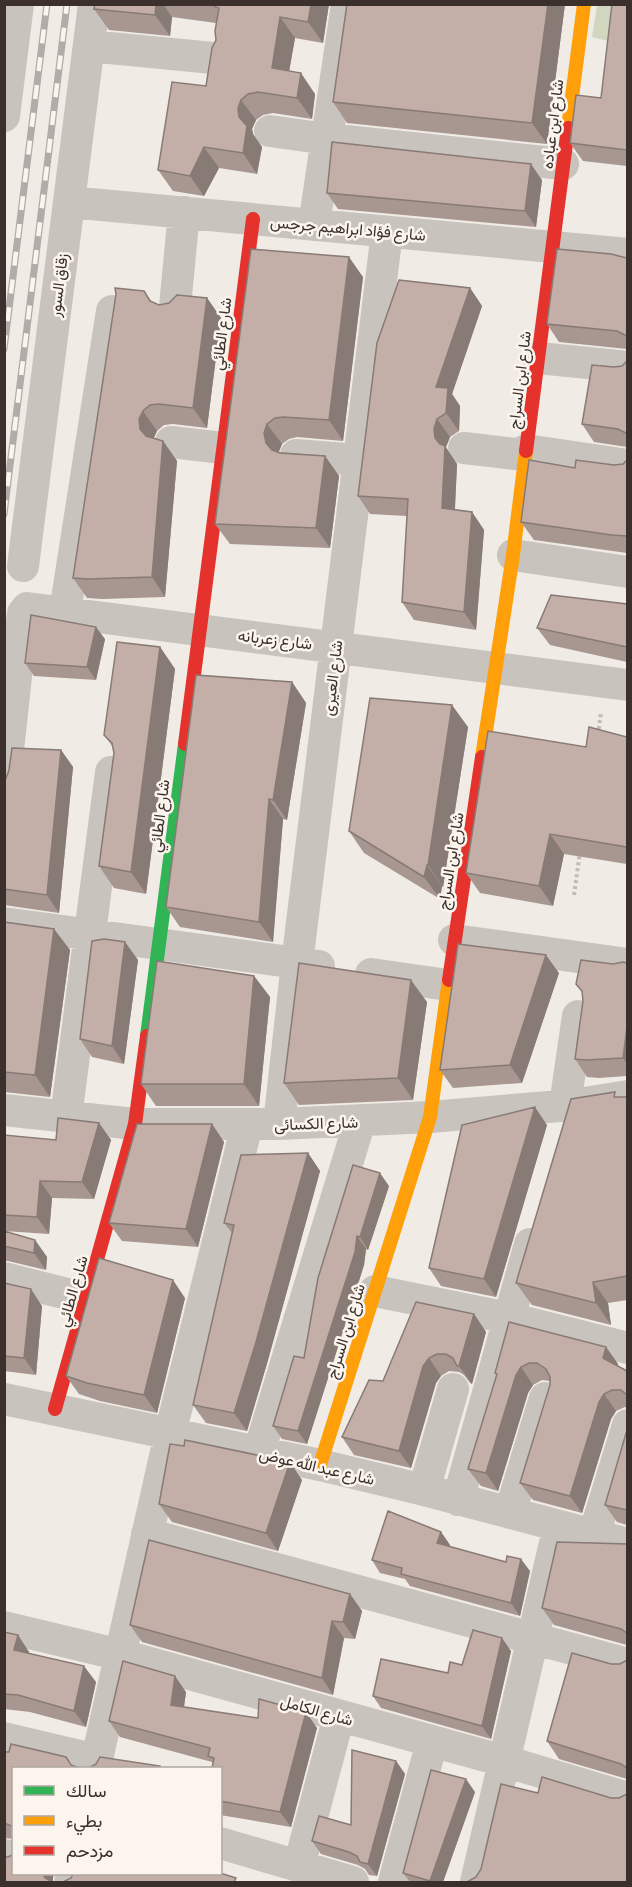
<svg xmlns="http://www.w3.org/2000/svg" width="632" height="1887" viewBox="0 0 632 1887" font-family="'Sofia Sans Condensed',Vazirmatn,sans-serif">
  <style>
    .green { fill: #d1d6bf }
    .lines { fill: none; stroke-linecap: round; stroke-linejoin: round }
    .path { stroke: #c2bbb6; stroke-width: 4; stroke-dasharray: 3 3; stroke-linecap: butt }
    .street { stroke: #c9c3be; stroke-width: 32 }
    .fast { stroke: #30b455; stroke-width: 14 }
    .slow { stroke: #ff9f0a; stroke-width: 14 }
    .jam { stroke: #e5322d; stroke-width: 14 }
    .rail-casing { stroke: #b1aca8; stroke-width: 7 }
    .rail { stroke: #fbf5ee; stroke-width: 4.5; stroke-dasharray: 14; stroke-linecap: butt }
    .wall { fill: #a89690 }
    .shaded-wall { fill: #887a75 }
    .building { fill: #c3afa7; stroke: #887a75; stroke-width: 1.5 }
    .labels { text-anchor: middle; stroke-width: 5; stroke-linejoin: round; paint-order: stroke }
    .street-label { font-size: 16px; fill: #3b302b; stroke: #fbf5ee }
  </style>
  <rect width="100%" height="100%" fill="#f0ebe5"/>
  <path class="green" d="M 597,5 L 622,5 L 616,43 L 592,37 Z"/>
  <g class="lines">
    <path class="path" d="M 598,735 L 601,712
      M 574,895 L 580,852"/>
    <path class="street" d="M 89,46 L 213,58
      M 4,116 L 18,4
      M 270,131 L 327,139 L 563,164
      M 69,202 L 628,254
      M 314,225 L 347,4
      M 175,307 L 184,212
      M 538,358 L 628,367
      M 171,442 L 223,448
      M 464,448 L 525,455
      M 526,450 L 628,465
      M 296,455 L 359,460
      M 513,555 L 628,572
      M 23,566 L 94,4
      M 65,612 L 112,311
      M 4,786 L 23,613 L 27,608 L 628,685
      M 4,923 L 319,966
      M 454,940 L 628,964
      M 371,974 L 448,985
      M 565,1105 L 578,1016
      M 4,1110 L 135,1124 L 279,1124 L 430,1117 L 572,1105 L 628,1096
      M 66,1117 L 111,772
      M 279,1124 L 297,963 L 387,232
      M 4,1278 L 87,1299
      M 375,1291 L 509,1318 L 628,1348
      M 4,1399 L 320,1465 L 424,1490 L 628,1544
      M 259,1452 L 360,1121
      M 424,1490 L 453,1389
      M 458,1500 L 530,1244
      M 510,1513 L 545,1398
      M 147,1534 L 628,1664
      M 594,1535 L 628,1425
      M 4,1627 L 121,1655 L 504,1761 L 628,1798
      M 4,1738 L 97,1760
      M 95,1768 L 170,1434 L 247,1125
      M 220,1843 L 353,1882
      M 4,1855 L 14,1857
      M 299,1866 L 339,1716
      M 70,1882 L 72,1874
      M 394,1882 L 432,1742
      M 476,1882 L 559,1526"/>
    <path class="fast" d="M 147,1036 L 185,744"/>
    <path class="slow" d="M 568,128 L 584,4
      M 482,757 L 513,555 L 526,451
      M 320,1465 L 430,1117 L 449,980"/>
    <path class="jam" d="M 526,451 L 568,128
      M 185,744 L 253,219
      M 449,980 L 482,757
      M 55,1409 L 135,1124 L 147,1036"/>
    <g class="rail-casing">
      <path id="rail" d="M 4,349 L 47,4
        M 4,514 L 67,4"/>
    </g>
    <use href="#rail" class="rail"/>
  </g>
  <path class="wall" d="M 95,4 L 329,4 L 323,43 L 295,38 L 289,71 L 315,94 L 312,119 L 273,113 L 263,115 L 256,120 L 252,129 L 253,134 L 262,147 L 257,174 L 219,168 L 204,196 L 173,191 L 158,170 L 206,86 L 216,40 L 216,23 L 172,17 L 170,36 L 109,30 L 94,9 Z
    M 565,4 L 547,144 L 347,123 L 333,102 Z
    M 627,4 L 627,166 L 583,161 L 570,143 L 601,98 Z
    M 542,180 L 536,227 L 338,209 L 327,193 Z
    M 251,249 L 363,277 L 343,441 L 297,437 L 289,439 L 282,444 L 279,452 L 325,456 L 339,476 L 330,548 L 230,544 L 215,524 Z
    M 627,258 L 627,349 L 559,342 L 547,324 Z
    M 470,288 L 482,306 L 452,394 L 460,406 L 459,431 L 450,437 L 446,447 L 447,449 L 457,464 L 455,510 L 472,512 L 484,530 L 476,630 L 414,620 L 402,602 L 407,516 L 370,514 L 358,496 Z
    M 144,291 L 152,302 L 159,305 L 207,298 L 221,318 L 207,428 L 173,424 L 164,425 L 157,431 L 154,438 L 163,441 L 177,461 L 165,597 L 102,599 L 87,598 L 73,578 Z
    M 627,361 L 627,447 L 594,442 L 582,424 L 614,367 L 622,366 Z
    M 627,460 L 627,553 L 534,540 L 521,522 L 575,468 L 623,464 Z
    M 627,604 L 627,662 L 550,645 L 537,628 Z
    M 105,639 L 96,680 L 34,676 L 25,663 Z
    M 160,647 L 175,669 L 146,894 L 114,888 L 99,866 L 114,753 L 113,747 L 104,735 Z
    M 292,682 L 306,703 L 287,820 L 283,819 L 273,942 L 180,927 L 166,907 Z
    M 468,727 L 443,887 L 442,886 L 440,899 L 364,853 L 349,831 Z
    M 627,737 L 627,864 L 564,854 L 553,906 L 480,893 L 466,873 L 586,747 Z
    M 61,750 L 73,767 L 59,913 L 4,905 L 4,780 Z
    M 4,922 L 54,929 L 70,950 L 50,1097 L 4,1092 Z
    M 125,942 L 138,960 L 124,1064 L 92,1057 L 80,1039 Z
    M 627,963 L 627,1076 L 599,1078 L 587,1077 L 575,1059 L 583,1001 L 582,992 L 576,984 L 613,964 Z
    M 559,973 L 522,1083 L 453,1088 L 440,1070 Z
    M 254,976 L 270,997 L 259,1106 L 156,1106 L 141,1084 Z
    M 427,1002 L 413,1100 L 299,1105 L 284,1083 Z
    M 618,1097 L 627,1097 L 627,1300 L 608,1303 L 611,1325 L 532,1305 L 516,1283 Z
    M 99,1123 L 111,1140 L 94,1199 L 52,1198 L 49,1234 L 4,1231 L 4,1135 L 56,1140 Z
    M 212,1124 L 224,1142 L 198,1247 L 122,1241 L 109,1223 Z
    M 547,1125 L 496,1297 L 441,1286 L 429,1268 Z
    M 308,1153 L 320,1171 L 268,1360 L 247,1431 L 206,1423 L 193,1405 L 232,1233 L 224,1223 Z
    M 389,1186 L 368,1250 L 366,1249 L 364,1265 L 307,1444 L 282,1439 L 273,1426 L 304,1358 L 318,1278 Z
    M 4,1231 L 35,1240 L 47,1257 L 46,1270 L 8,1261 L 4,1261 Z
    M 4,1283 L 42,1306 L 36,1375 L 4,1371 Z
    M 185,1298 L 157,1413 L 100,1401 L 79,1394 L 66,1376 Z
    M 474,1314 L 486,1332 L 472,1384 L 470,1383 L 464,1375 L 459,1372 L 449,1371 L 441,1376 L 436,1383 L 411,1468 L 354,1455 L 342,1437 L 383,1381 Z
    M 509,1322 L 606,1347 L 618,1364 L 618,1366 L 627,1371 L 627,1408 L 625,1407 L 616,1411 L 611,1419 L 582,1513 L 533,1500 L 520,1483 L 550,1385 L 550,1381 L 542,1380 L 533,1385 L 528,1393 L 498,1491 L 481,1486 L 468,1469 L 497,1376 L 495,1373 Z
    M 627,1430 L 627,1525 L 617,1522 L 605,1505 Z
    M 302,1480 L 278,1551 L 172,1522 L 159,1504 Z
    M 441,1532 L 450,1545 L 449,1547 L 530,1571 L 520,1616 L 410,1586 L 405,1579 L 380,1573 L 372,1560 Z
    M 627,1544 L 627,1645 L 554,1625 L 542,1608 Z
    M 350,1594 L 362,1611 L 355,1639 L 344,1638 L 333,1695 L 142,1642 L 130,1625 Z
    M 4,1632 L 18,1635 L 29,1652 L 29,1653 L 96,1682 L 86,1727 L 30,1712 L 4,1709 Z
    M 511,1651 L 491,1739 L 381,1708 L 373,1696 L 448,1673 L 462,1665 Z
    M 627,1660 L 627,1779 L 559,1759 L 547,1741 L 611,1664 L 620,1664 Z
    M 186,1692 L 184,1707 L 317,1728 L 291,1827 L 220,1815 L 220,1768 L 212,1762 L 120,1737 L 109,1721 Z
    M 4,1752 L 72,1765 L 14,1768 L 14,1839 L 4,1838 Z
    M 396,1761 L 405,1774 L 377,1876 L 369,1875 L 365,1869 L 358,1865 L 321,1854 L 312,1841 L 351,1825 Z
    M 475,1792 L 443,1882 L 410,1882 L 403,1873 Z"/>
  <path class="shaded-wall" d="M 156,4 L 163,4 L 172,17 L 170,36 L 155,15 Z
    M 311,4 L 329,4 L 323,43 L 308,22 Z
    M 548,4 L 565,4 L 547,144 L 532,123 Z
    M 280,17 L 295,38 L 286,89 L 272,68 Z
    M 301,73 L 315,94 L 312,119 L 297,98 Z
    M 241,100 L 256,120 L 252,129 L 253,134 L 262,147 L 257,174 L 243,153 L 238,108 Z
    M 204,147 L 219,168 L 204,196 L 190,176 Z
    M 531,164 L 542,180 L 536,227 L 525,211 Z
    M 349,257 L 363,277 L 343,441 L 329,420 Z
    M 470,288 L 482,306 L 452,394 L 460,406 L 459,431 L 446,413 L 436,387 Z
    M 207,298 L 221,318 L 207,428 L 193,408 Z
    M 143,411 L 157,431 L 153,439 L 154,449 L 140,429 L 139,419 Z
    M 437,419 L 450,437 L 446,447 L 447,449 L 457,464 L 454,526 L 442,508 L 434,429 Z
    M 267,424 L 282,444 L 278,453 L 280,463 L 266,443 L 264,433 Z
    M 163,441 L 177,461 L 165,597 L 152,577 Z
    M 325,456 L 339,476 L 330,548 L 316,528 Z
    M 472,512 L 484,530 L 476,630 L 464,612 Z
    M 96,627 L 105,639 L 96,680 L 87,667 Z
    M 160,647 L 175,669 L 146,894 L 131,872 Z
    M 292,682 L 306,703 L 287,820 L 273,800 Z
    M 452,705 L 468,727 L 443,887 L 428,865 Z
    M 61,750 L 73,767 L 59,913 L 47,895 Z
    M 269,799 L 283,819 L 273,942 L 259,922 Z
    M 550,834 L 564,854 L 553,906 L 539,886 Z
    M 427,865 L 442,886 L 440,899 L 424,877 Z
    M 54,929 L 70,950 L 50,1097 L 35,1075 Z
    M 125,942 L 138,960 L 124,1064 L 112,1046 Z
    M 546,955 L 559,973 L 522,1083 L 510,1065 Z
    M 254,976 L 270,997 L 259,1106 L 244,1084 Z
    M 411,980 L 427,1002 L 413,1100 L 398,1078 Z
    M 627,1027 L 627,1064 L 623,1058 Z
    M 535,1107 L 547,1125 L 496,1297 L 484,1279 Z
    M 99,1123 L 111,1140 L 94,1199 L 82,1182 Z
    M 212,1124 L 224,1142 L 198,1247 L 186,1229 Z
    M 308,1153 L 320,1171 L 268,1360 L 247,1431 L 234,1413 Z
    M 380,1173 L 389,1186 L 368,1250 L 360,1237 Z
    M 40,1181 L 52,1198 L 49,1234 L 37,1217 Z
    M 357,1236 L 366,1249 L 364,1265 L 307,1444 L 298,1431 Z
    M 35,1240 L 47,1257 L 46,1270 L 34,1253 Z
    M 173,1280 L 185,1298 L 157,1413 L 144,1395 Z
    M 593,1282 L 608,1303 L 611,1325 L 596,1303 Z
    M 31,1289 L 42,1306 L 36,1375 L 24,1358 Z
    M 474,1314 L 486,1332 L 472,1384 L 459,1366 Z
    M 606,1347 L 618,1364 L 615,1376 L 603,1358 Z
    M 429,1358 L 441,1376 L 436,1383 L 411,1468 L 399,1451 L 423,1366 Z
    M 521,1367 L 533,1385 L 528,1393 L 498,1491 L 486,1473 L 516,1375 Z
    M 604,1394 L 616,1411 L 611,1419 L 582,1513 L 570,1496 L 599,1402 Z
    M 290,1462 L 302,1480 L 278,1551 L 266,1533 Z
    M 441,1532 L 450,1545 L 446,1556 L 437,1543 Z
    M 521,1559 L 530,1571 L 520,1616 L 511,1603 Z
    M 350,1594 L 362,1611 L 355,1639 L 343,1622 Z
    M 332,1621 L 344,1638 L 333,1695 L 322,1678 Z
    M 18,1635 L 29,1652 L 26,1666 L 14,1650 Z
    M 502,1638 L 511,1651 L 491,1739 L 482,1726 Z
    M 84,1666 L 96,1682 L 86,1727 L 74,1711 Z
    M 175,1676 L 186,1692 L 182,1721 L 171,1705 Z
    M 306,1712 L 317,1728 L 291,1827 L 280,1812 Z
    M 396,1761 L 405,1774 L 377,1876 L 368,1864 Z
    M 466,1779 L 475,1792 L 443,1882 L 431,1882 L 430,1881 Z
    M 43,1874 L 54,1874 L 53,1878 L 53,1882 L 49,1882 Z"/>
  <path class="building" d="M 95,4 L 156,4 L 155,15 L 94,9 Z
    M 215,4 L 311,4 L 308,22 L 280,17 L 272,68 L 301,73 L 297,98 L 258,92 L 248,94 L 241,100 L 238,108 L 239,117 L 247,126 L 243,153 L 204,147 L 190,176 L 158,170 L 172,82 L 206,86 L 212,48 L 216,40 L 215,31 L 219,8 L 215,7 Z
    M 347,4 L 548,4 L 532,123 L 333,102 Z
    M 612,4 L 627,4 L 627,150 L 570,143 L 576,95 L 601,98 Z
    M 332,142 L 531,164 L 525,211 L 327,193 Z
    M 251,249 L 349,257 L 329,420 L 283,417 L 275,418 L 267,424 L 264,433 L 266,443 L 272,450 L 280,453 L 325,456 L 316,528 L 215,524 Z
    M 557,249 L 611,254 L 627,258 L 627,336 L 617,331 L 547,324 Z
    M 399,280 L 470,288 L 436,387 L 448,388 L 446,413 L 437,419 L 434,429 L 435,438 L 440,444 L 445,446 L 442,508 L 472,512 L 464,612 L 402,602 L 408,499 L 358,496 L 377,343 Z
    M 115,288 L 144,291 L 150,301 L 159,305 L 169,303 L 177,295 L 207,298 L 193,408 L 159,404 L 150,405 L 143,411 L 139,419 L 140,429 L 146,436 L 163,441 L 152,577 L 88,579 L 73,578 L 116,294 Z
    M 627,361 L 627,435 L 626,433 L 618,429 L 582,424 L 592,365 L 614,367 L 622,366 Z
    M 529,460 L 575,468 L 576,460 L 614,465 L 623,464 L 627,460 L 627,536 L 612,535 L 521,522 Z
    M 551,595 L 627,604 L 627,647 L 537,628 Z
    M 31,615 L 96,627 L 87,667 L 25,663 Z
    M 117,642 L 160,647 L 131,872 L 99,866 L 114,753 L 112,743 L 104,735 Z
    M 196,675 L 292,682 L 273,800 L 269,799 L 259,922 L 166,907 Z
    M 370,698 L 452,705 L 428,865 L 427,865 L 424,877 L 349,831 Z
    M 589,727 L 627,737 L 627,847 L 550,834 L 539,886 L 466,873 L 488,731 L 586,747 Z
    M 12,748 L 61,750 L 47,895 L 4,889 L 4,780 L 6,778 L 9,770 Z
    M 4,922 L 54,929 L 35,1075 L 4,1072 Z
    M 104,939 L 125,942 L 112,1046 L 80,1039 L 92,941 Z
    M 458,944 L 546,955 L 510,1065 L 440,1070 Z
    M 581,960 L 613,964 L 623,962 L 627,963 L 627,1027 L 623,1058 L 586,1060 L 575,1059 L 583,1001 L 582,991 L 576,984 Z
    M 157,961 L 254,976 L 244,1084 L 141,1084 Z
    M 299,963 L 411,980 L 398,1078 L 284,1083 Z
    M 615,1092 L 614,1097 L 627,1097 L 627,1276 L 593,1282 L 596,1303 L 516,1283 L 571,1099 Z
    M 535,1107 L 484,1279 L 429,1268 L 462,1125 Z
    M 58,1118 L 99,1123 L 82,1182 L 40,1181 L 37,1217 L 4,1215 L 4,1135 L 56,1140 Z
    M 137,1124 L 212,1124 L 186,1229 L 109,1223 Z
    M 308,1153 L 256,1342 L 234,1413 L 193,1405 L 234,1225 L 224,1223 L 241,1155 Z
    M 353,1165 L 380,1173 L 360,1237 L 357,1236 L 355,1252 L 298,1431 L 273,1426 L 294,1356 L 304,1358 L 318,1278 Z
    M 4,1231 L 35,1240 L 34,1253 L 4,1246 Z
    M 99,1258 L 173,1280 L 144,1395 L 87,1383 L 66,1376 Z
    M 4,1283 L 31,1289 L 24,1358 L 4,1356 Z
    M 416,1302 L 474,1314 L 459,1366 L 457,1366 L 453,1358 L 446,1354 L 437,1354 L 429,1358 L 423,1366 L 399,1451 L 342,1437 L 369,1380 L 383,1381 Z
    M 509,1322 L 606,1347 L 603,1358 L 627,1371 L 627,1395 L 621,1390 L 612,1390 L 604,1394 L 599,1402 L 570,1496 L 520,1483 L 550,1385 L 550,1377 L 546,1369 L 537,1363 L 529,1363 L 521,1367 L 516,1375 L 486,1473 L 468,1469 L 497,1374 L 495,1373 Z
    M 627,1430 L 627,1510 L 605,1505 Z
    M 185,1440 L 290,1462 L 266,1533 L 159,1504 L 170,1444 L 184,1446 Z
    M 388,1511 L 441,1532 L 437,1543 L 506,1562 L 507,1556 L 521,1559 L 511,1603 L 401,1574 L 402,1568 L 372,1560 Z
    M 149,1540 L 350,1594 L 343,1622 L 332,1621 L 322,1678 L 130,1625 Z
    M 557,1542 L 627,1544 L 627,1633 L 621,1629 L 542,1608 Z
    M 473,1630 L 502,1638 L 482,1726 L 373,1696 L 381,1659 L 448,1673 L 450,1662 L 462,1665 Z
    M 4,1632 L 18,1635 L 14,1650 L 84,1666 L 74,1711 L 18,1695 L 4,1694 Z
    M 572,1653 L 611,1664 L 620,1664 L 627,1660 L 627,1768 L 621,1764 L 547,1741 Z
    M 123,1661 L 175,1676 L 171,1705 L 258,1718 L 259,1699 L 306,1712 L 280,1812 L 220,1801 L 220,1768 L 212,1768 L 214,1758 L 208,1756 L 210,1748 L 109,1721 Z
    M 11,1744 L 66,1757 L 71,1765 L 79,1768 L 14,1768 L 14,1827 L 4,1823 L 4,1752 L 9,1752 Z
    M 352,1750 L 396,1761 L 368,1864 L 360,1862 L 357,1856 L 349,1852 L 312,1841 L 319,1816 L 351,1825 Z
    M 100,1757 L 160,1766 L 159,1768 L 83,1768 L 89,1768 L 96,1764 Z
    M 431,1770 L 466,1779 L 430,1881 L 403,1873 Z
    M 542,1777 L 611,1798 L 619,1798 L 627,1794 L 627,1882 L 467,1882 L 476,1877 L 481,1869 L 501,1784 L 538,1793 Z
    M 14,1854 L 14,1874 L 43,1874 L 45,1878 L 53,1882 L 61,1882 L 4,1882 L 4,1857 L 8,1857 Z
    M 220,1873 L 236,1878 L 234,1882 L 63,1882 L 71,1878 L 73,1874 Z"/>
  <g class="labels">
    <g class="street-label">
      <text transform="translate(552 124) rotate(-83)" y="6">شارع ابن عباده</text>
      <text transform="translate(348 228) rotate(5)" y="6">شارع فؤاد ابراهيم جرجس</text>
      <text transform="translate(58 285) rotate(-83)" y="6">زقاق السور</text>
      <text transform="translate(221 334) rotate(-83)" y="6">شارع الطائي</text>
      <text transform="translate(519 380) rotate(-83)" y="6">شارع ابن السراج</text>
      <text transform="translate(275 639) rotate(7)" y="6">شارع زعربانه</text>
      <text transform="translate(332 678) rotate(-83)" y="6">شارع العيرى</text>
      <text transform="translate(159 816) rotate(-83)" y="6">شارع الطائي</text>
      <text transform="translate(450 861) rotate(-81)" y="6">شارع ابن السراج</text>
      <text transform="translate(316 1123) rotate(-2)" y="6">شارع الكسائى</text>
      <text transform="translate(72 1291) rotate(-74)" y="6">شارع الطائي</text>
      <text transform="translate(345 1331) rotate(-73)" y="6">شارع ابن السراج</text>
      <text transform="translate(317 1466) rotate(13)" y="6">شارع عبد الله عوض</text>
      <text transform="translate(317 1710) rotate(16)" y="6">شارع الكامل</text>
    </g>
  </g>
  <rect width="632" height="1887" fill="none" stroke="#3b302b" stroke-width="12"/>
  <rect x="12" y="1767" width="210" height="108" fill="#fbf5ee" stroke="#aea6a0" stroke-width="1.5"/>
  <rect x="24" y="1786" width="30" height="9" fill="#30b455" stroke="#aea6a0" stroke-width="1.5"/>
  <text x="66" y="1797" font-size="18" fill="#3b302b">سالك</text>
  <rect x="24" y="1816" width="30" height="9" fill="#ff9f0a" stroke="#aea6a0" stroke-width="1.5"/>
  <text x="66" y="1827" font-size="18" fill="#3b302b">بطيء</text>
  <rect x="24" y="1846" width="30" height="9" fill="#e5322d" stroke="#aea6a0" stroke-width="1.5"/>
  <text x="66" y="1857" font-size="18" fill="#3b302b">مزدحم</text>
</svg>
